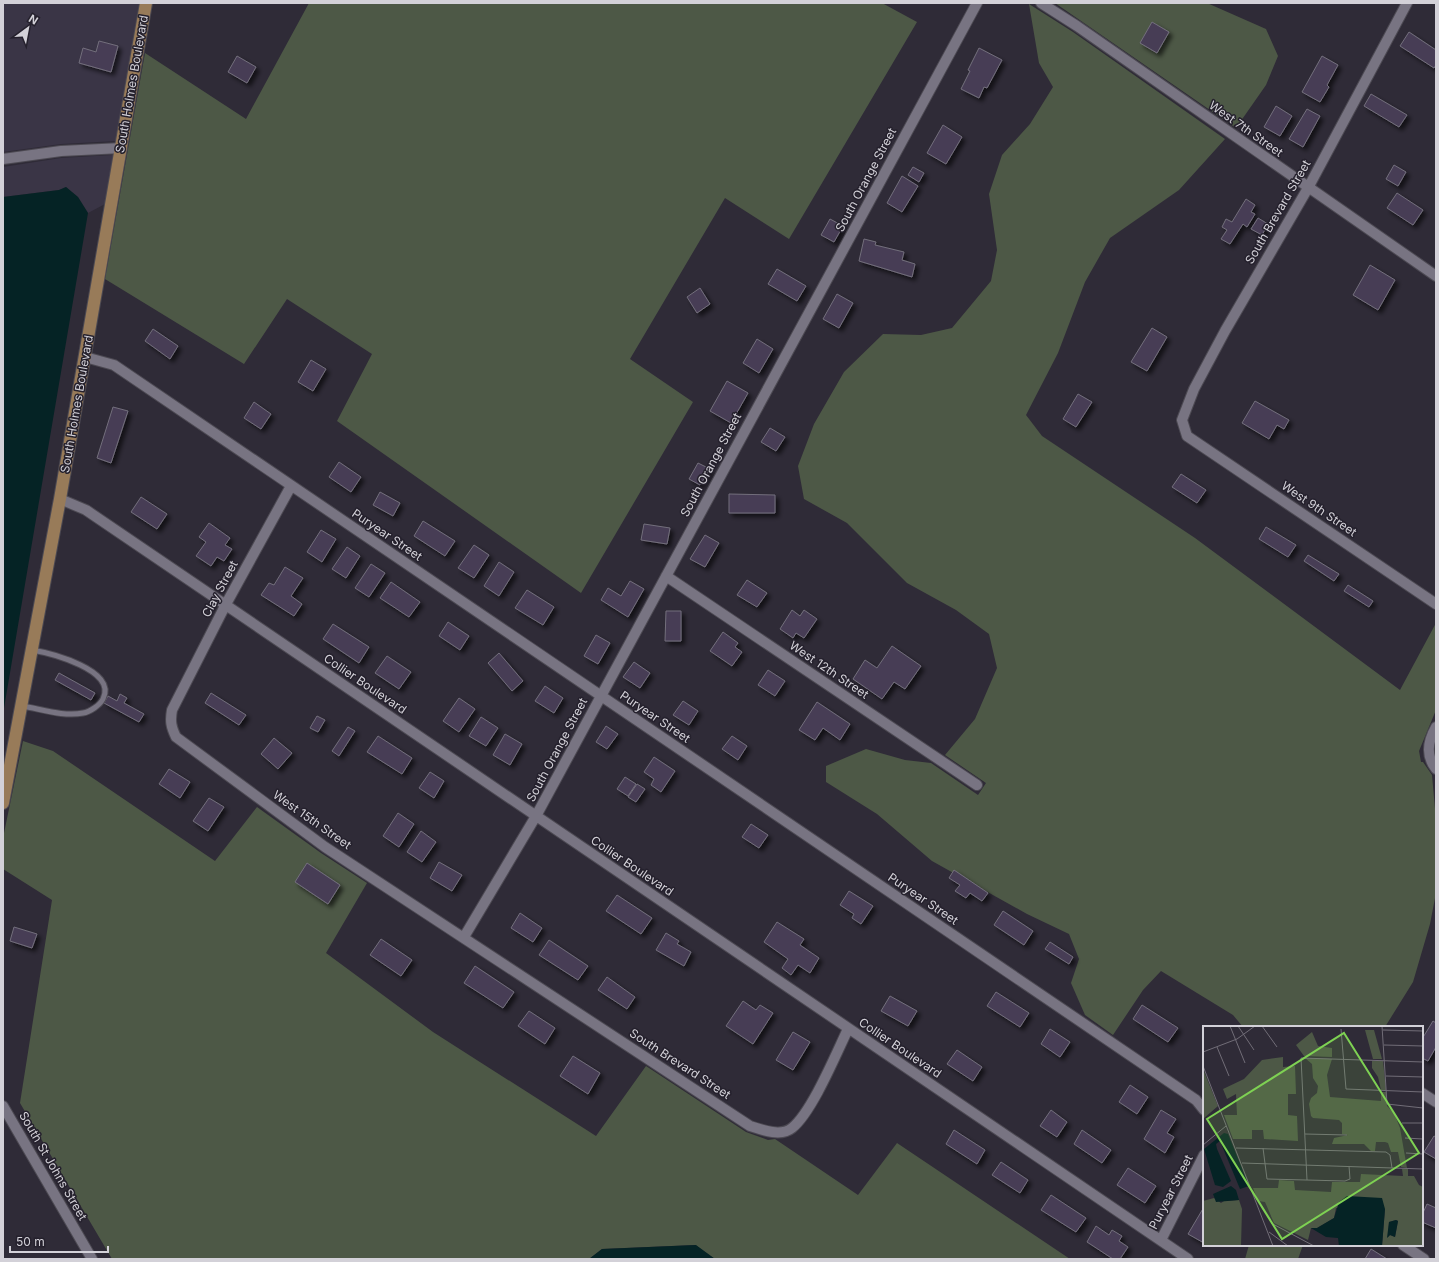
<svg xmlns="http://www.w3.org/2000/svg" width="1439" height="1262" viewBox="0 0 1439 1262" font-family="Inter,sans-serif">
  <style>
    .built { fill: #3a3546 }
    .green { fill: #4d5846 }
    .water { fill: #052325 }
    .building { fill: #463c55; stroke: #736f7c; filter: url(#shadow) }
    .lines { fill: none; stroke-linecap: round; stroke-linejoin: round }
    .lane-casing { stroke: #4c4952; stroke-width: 7 }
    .street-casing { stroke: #4c4952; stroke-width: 12 }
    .primary-casing { stroke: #4c4952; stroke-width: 14 }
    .lane { stroke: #787482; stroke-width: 5 }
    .street { stroke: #787482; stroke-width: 10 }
    .primary { stroke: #987b59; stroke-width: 12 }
    .labels { text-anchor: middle; stroke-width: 3; stroke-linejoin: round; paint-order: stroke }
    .street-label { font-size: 12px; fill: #d3d1d8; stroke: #25212d }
    .inset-road { fill: none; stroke: #716d77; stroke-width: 1 }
    .view { fill: #7ed153; fill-opacity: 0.15; stroke: #7ed153; stroke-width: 2 }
    .inset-edge { fill: none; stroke: #d3d1d8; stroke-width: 2 }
  </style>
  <defs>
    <filter id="shadow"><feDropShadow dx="3.5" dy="3.5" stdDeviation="2" flood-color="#0009"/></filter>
  </defs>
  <rect width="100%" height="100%" fill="#2f2b37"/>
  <path class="built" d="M 3,3 L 139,3 L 116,141 L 61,144 L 3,152 Z
    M 113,155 L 105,204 L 88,213 L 78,197 L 66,187 L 59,190 L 3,197 L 3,167 L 61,158 Z"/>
  <path class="green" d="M 309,3 L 882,3 L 917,22 L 789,239 L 725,198 L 630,359 L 693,402 L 581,593 L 337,421 L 372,354 L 287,299 L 244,364 L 105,279 L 145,53 L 246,119 Z
    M 1055,3 L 1207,3 L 1266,29 L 1278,56 L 1266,85 L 1236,128 Z
    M 1029,4 L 1073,32 L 1225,139 L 1179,190 L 1110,238 L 1085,282 L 1058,353 L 1026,415 L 1042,436 L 1195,538 L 1400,690 L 1436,623 L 1436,710 L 1419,751 L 1421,762 L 1423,762 L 1432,775 L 1436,820 L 1436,893 L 1430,924 L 1413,982 L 1385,1027 L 1243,1027 L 1233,1015 L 1161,971 L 1143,990 L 1113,1035 L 1085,1015 L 1071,983 L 1079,959 L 1069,934 L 1027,914 L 932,861 L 877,814 L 826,782 L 826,766 L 866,749 L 905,760 L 931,763 L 978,795 L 986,783 L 945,755 L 975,719 L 997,668 L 989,634 L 956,610 L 907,583 L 847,523 L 804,499 L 798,466 L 814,424 L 844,372 L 883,334 L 921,335 L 952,328 L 991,281 L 997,250 L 989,194 L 1002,155 L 1030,124 L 1053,87 L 1039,63 Z
    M 23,741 L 53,751 L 215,861 L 257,807 L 321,853 L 367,883 L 326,953 L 433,1032 L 596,1136 L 646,1066 L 746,1132 L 768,1140 L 775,1139 L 858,1195 L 897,1143 L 1070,1259 L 715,1259 L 695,1245 L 602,1249 L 589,1259 L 112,1259 L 20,1103 L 52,900 L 3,869 L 3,838 Z
    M 1249,1245 L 1303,1245 L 1298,1259 L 1245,1259 Z"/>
  <path class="water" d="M 66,187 L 78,197 L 88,213 L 4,708 L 3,197 L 59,190 Z
    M 696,1245 L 715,1259 L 589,1259 L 602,1249 Z"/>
  <path class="building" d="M 1152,22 L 1169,32 L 1157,53 L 1140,43 Z
    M 1409,32 L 1436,50 L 1436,65 L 1434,68 L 1400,46 Z
    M 99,41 L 118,46 L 111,72 L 79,63 L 83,48 L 96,52 Z
    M 979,48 L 1002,60 L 987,88 L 984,87 L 979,98 L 961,89 L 970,71 L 968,70 Z
    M 237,56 L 256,67 L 247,83 L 228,72 Z
    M 1322,56 L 1338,65 L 1327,85 L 1329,87 L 1320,102 L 1302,92 Z
    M 1371,94 L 1407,115 L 1399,127 L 1364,106 Z
    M 1276,106 L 1292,116 L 1280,136 L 1264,127 Z
    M 1307,109 L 1320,116 L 1303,147 L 1289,139 Z
    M 943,125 L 962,137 L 946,164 L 927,153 Z
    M 1394,165 L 1406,172 L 1398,186 L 1386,179 Z
    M 913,167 L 924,173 L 919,182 L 908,175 Z
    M 902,176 L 918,186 L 902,212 L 887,203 Z
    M 1397,193 L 1423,210 L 1413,225 L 1387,208 Z
    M 1246,199 L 1255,205 L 1251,212 L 1255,214 L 1247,227 L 1243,224 L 1230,244 L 1221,239 L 1227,230 L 1222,227 L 1226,219 L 1232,222 Z
    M 1258,218 L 1268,224 L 1262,235 L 1251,229 Z
    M 830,219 L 843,226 L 834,242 L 821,235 Z
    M 864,239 L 876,242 L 875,245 L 904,252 L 902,260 L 915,264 L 912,277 L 859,261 Z
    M 1370,265 L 1395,280 L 1378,310 L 1353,295 Z
    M 777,269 L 806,286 L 797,301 L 768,284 Z
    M 700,288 L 710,304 L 697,313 L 687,297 Z
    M 837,294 L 853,303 L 839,328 L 823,319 Z
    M 1152,328 L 1167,337 L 1147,371 L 1131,362 Z
    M 153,329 L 178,346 L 170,359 L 145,341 Z
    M 757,339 L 773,349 L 759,373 L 743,363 Z
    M 311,360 L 326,369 L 313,391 L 298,382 Z
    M 727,381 L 748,393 L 731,423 L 710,411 Z
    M 1078,394 L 1092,402 L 1076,427 L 1063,419 Z
    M 1255,401 L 1289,420 L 1284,429 L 1277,425 L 1269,439 L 1242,423 Z
    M 254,402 L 271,414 L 261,429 L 244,418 Z
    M 113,407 L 128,411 L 111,463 L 97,458 Z
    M 770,428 L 785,437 L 776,451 L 761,442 Z
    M 339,462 L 361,477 L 351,492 L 329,477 Z
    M 698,463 L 710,469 L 700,485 L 689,479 Z
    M 1181,474 L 1206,490 L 1197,503 L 1172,487 Z
    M 380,492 L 400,503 L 393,516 L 373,505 Z
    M 729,494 L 775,495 L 775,513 L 729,513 Z
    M 141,497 L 167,514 L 157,529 L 131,512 Z
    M 423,521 L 455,541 L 445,556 L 414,536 Z
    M 209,523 L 230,538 L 225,545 L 232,549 L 224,561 L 217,557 L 211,566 L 196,556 L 206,542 L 199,537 Z
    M 644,524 L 670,528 L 667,544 L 641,540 Z
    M 1266,527 L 1296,545 L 1288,557 L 1259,539 Z
    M 321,530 L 336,539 L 322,562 L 307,552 Z
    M 705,535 L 719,543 L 705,567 L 690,559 Z
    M 474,545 L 489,555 L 474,578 L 458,568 Z
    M 347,547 L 360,556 L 346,578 L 332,569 Z
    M 1308,555 L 1339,574 L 1334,581 L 1304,561 Z
    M 499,562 L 514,572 L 499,596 L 484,586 Z
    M 371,564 L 385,573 L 369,597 L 355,588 Z
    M 285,567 L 303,578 L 291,596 L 302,604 L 294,616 L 261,595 L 269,583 L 274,585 Z
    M 747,580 L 767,593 L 757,607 L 737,595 Z
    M 630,581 L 644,589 L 628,617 L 601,600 L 608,588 L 621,596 Z
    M 391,582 L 420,602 L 409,617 L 380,598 Z
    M 1348,585 L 1373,601 L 1369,607 L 1344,591 Z
    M 527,590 L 554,607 L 543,625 L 515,608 Z
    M 792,610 L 800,616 L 804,610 L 817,619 L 804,638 L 796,633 L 793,638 L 780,629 Z
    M 666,611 L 681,611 L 681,641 L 665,641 Z
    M 448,622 L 469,636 L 460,650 L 439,636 Z
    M 333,624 L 369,647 L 359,663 L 323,639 Z
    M 723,632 L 738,643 L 735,647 L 742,652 L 732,666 L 710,651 Z
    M 596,635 L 610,643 L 598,664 L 584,656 Z
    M 892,646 L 921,666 L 905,689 L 894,682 L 882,699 L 853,679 L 865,660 L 877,668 Z
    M 499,653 L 523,681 L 512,691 L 488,663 Z
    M 387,656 L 411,672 L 399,689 L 375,673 Z
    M 634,662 L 650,673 L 640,688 L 623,677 Z
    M 768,670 L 785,681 L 775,696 L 758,685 Z
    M 59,673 L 95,693 L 91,700 L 55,680 Z
    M 545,686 L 563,698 L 554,713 L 535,701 Z
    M 211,693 L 246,715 L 239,725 L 205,703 Z
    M 120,694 L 127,698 L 124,703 L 144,714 L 139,722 L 104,703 L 108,696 L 117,701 Z
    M 459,698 L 475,709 L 459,732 L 443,721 Z
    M 683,701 L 698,711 L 689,725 L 673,715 Z
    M 817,702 L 850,724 L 840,740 L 823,728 L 815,740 L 799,730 Z
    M 317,716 L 325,720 L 318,732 L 310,728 Z
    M 481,717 L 498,728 L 486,746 L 469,736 Z
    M 606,726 L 618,734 L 607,749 L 596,742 Z
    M 348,727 L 355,731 L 339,756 L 332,751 Z
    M 505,734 L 522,744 L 510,765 L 493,755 Z
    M 378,736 L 412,758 L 402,774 L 367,752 Z
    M 732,736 L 747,746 L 738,760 L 722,749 Z
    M 274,738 L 292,753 L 278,769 L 261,754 Z
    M 654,757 L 675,771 L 661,792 L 651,785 L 654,779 L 644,772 Z
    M 169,769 L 190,782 L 180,798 L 159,784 Z
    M 430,772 L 444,781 L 434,798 L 419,788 Z
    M 625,777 L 636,784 L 628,796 L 617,789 Z
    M 637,784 L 645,789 L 636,802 L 628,797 Z
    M 209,798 L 224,807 L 208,831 L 193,821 Z
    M 398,813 L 414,824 L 399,847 L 383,836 Z
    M 751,824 L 768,835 L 759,848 L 742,837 Z
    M 421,831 L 436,842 L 422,862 L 407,852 Z
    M 439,862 L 462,875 L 452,891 L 430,878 Z
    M 307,863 L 340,885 L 328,904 L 295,882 Z
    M 954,870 L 988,893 L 982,901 L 970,893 L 966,898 L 955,891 L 960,885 L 949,878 Z
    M 849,891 L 873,906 L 861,924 L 852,918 L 854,914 L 840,905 Z
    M 617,895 L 652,918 L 641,934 L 606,911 Z
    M 1003,911 L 1033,931 L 1024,945 L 994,925 Z
    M 520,913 L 542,928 L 533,942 L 511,928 Z
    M 777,922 L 804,939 L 800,945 L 819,958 L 810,973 L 798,965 L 791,975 L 782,968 L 788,959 L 764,942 Z
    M 14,927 L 37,934 L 32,948 L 10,941 Z
    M 666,933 L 679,941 L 677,944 L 691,952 L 684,966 L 656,950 Z
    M 381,939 L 412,960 L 401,976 L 370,955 Z
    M 549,940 L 588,966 L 578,980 L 539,955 Z
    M 1050,942 L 1073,957 L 1069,964 L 1045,949 Z
    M 475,966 L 514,992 L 503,1008 L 464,983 Z
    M 607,977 L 635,997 L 627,1009 L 598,990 Z
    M 996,992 L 1029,1013 L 1020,1027 L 987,1006 Z
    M 890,996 L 917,1011 L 908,1026 L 881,1011 Z
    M 743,1001 L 756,1010 L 760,1005 L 773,1013 L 753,1044 L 726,1026 Z
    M 1142,1005 L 1178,1028 L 1168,1042 L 1133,1019 Z
    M 529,1011 L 555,1028 L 545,1044 L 518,1026 Z
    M 1433,1021 L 1436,1023 L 1436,1047 L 1428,1061 L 1422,1058 L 1422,1039 Z
    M 1050,1029 L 1070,1042 L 1060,1057 L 1041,1044 Z
    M 793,1032 L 810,1042 L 793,1070 L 776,1060 Z
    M 957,1050 L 982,1067 L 973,1081 L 947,1064 Z
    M 573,1056 L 600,1073 L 588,1094 L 560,1076 Z
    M 1130,1085 L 1148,1097 L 1137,1114 L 1119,1102 Z
    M 1051,1110 L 1067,1122 L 1057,1137 L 1040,1126 Z
    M 1161,1110 L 1176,1119 L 1167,1133 L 1174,1137 L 1165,1153 L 1144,1139 Z
    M 954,1130 L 985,1150 L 977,1164 L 946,1144 Z
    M 1082,1130 L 1111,1150 L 1102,1163 L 1074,1144 Z
    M 1434,1136 L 1436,1137 L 1436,1159 L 1424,1152 Z
    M 1001,1162 L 1028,1180 L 1020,1193 L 992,1175 Z
    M 1128,1168 L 1156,1186 L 1145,1203 L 1117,1185 Z
    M 1051,1195 L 1086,1218 L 1076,1232 L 1041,1210 Z
    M 1427,1204 L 1436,1208 L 1436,1228 L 1422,1222 L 1422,1215 Z
    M 1204,1207 L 1204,1243 L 1188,1234 Z
    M 1096,1226 L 1109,1235 L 1112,1230 L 1122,1236 L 1119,1241 L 1128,1247 L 1120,1259 L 1113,1259 L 1087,1242 Z
    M 1371,1249 L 1387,1259 L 1365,1259 Z"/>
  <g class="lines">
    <g class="lane-casing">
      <path id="lane" d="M 22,706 C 41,709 64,717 83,713 C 90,712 100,705 103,699 C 118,670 50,653 32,650"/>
    </g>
    <g class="street-casing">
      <path id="street" d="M 1041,3 L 1077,26 L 1436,276
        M 1407,3 L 1308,188 L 1225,331 L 1194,389 L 1182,420 L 1187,436 L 1436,604
        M 3,159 L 61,151 L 122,148
        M 85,357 L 114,365 L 1196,1100 L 1204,1110
        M 291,486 L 226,604 L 172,710 C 170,721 171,727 176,737 L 325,847 L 750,1126 C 762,1130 781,1137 792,1128 C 812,1112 836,1054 848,1029
        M 60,499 L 86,510 L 1188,1259
        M 666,576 L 977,785
        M 1436,727 C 1428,741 1425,755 1436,769
        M 464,937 L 536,816 L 977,3
        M 1422,1093 L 1436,1102
        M 3,1106 L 92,1259
        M 1161,1240 L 1204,1155
        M 1403,1245 L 1424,1259"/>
    </g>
    <g class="primary-casing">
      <path id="primary" d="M 3,803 L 60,499 L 146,3"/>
    </g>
    <use href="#lane" class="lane"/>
    <use href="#street" class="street"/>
    <use href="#primary" class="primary"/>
  </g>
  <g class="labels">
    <g class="street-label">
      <text transform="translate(132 84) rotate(-80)" y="4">South Holmes Boulevard</text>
      <text transform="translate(1246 129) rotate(35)" y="4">West 7th Street</text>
      <text transform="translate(866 180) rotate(-62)" y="4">South Orange Street</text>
      <text transform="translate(1278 212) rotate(-60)" y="4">South Brevard Street</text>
      <text transform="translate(77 404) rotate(-80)" y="4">South Holmes Boulevard</text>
      <text transform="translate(711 465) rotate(-62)" y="4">South Orange Street</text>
      <text transform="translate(1319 509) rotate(34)" y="4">West 9th Street</text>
      <text transform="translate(387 535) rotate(34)" y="4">Puryear Street</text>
      <text transform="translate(220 589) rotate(-62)" y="4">Clay Street</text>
      <text transform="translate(829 670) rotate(34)" y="4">West 12th Street</text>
      <text transform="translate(365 684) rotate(34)" y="4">Collier Boulevard</text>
      <text transform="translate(655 717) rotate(34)" y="4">Puryear Street</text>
      <text transform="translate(557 750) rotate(-62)" y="4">South Orange Street</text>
      <text transform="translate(312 820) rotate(35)" y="4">West 15th Street</text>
      <text transform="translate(632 866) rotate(34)" y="4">Collier Boulevard</text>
      <text transform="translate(923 899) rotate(34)" y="4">Puryear Street</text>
      <text transform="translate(900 1048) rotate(34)" y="4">Collier Boulevard</text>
      <text transform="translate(680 1064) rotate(33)" y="4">South Brevard Street</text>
      <text transform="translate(53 1166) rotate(60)" y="4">South St Johns Street</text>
      <text transform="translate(1171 1192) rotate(-63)" y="4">Puryear Street</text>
    </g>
  </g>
  <g transform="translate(1203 1026)">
    <rect width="220" height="220" fill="#2f2b37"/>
    <path d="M 162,4 L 171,4 L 179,33 L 170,33 ZM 109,6 L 115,20 L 129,22 L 129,31 L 101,30 L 93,19 ZM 80,31 L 80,41 L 92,40 L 93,68 L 85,68 L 85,89 L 94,90 L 95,115 L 61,113 L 60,104 L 49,104 L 49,113 L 30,113 L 21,89 L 34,89 L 33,68 L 24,73 L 20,63 L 41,53 L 59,34 ZM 102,32 L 129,33 L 124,49 L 127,71 L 178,75 L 178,66 L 183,66 L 184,80 L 191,87 L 197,102 L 204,142 L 198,141 L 195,126 L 188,126 L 185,117 L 182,116 L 173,116 L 172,125 L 168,125 L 161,118 L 129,118 L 131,112 L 145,109 L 139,108 L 139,97 L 136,94 L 110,92 L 108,90 L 106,78 L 108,72 L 114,67 L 115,60 L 110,52 L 109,38 ZM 169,35 L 180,35 L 183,64 L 178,64 L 175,51 L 169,42 ZM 0,43 L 15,80 L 0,93 ZM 199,143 L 205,143 L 205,150 L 211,150 L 216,159 L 220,161 L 220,220 L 179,220 L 182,183 L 133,182 L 131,192 L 114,202 L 108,202 L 105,214 L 71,197 L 62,176 L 55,175 L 50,162 L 75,162 L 76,154 L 91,155 L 92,164 L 128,166 L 129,156 L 157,156 L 158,148 L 200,150 ZM 193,194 L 195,195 L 192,211 L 187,209 L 185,211 L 186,196 ZM 11,172 L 18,177 L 21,175 L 36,174 L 39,183 L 38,220 L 0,220 L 0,175 Z" fill="#4d5846" fill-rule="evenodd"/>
    <path d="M 21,107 L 25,108 L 46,160 L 37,163 L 17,115 L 13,118 L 14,123 L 28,155 L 20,161 L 12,159 L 1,123 ZM 28,160 L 33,164 L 36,174 L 13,176 L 10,168 ZM 144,170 L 179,172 L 182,183 L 179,220 L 136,220 L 135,212 L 123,211 L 108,202 L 114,202 L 131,192 L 136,176 ZM 193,194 L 195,195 L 192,211 L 187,209 L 184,212 L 186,196 Z" fill="#052325"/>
    <path class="inset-road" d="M 27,0 L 42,37M 35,0 L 51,24M 59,0 L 74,21M 179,0 L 184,78 L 220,82M 138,3 L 143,63 L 220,66M 180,4 L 220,5M 181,19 L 220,20M 14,21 L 26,50M 0,26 L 34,13 L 52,0M 0,40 L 70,220M 183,50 L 220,51M 199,97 L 220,97M 102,108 L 144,109M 202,112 L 220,113M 0,119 L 23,100M 33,122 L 183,126 L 187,129 L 189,142M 60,122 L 64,153 L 142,155 L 147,153 L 146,140M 203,127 L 220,128M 39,137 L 220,143M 104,154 L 98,32 L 220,36M 68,197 L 111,220M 66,206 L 85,220"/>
    <path class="view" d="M 141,7 L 216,127 L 79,213 L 4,93 Z"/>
    <rect width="220" height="220" class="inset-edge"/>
  </g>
  <rect width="1439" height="1262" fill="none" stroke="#d3d1d8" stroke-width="8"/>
  <g transform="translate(28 28) rotate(32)" stroke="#25212d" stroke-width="3" paint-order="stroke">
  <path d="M0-3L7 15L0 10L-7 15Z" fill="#d3d1d8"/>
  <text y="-6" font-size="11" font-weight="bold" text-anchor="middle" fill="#d3d1d8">N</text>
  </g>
  <path d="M10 1246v6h98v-6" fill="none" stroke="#d3d1d8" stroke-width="2"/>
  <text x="16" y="1246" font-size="12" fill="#d3d1d8" stroke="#25212d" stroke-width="3" paint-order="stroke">50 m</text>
</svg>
